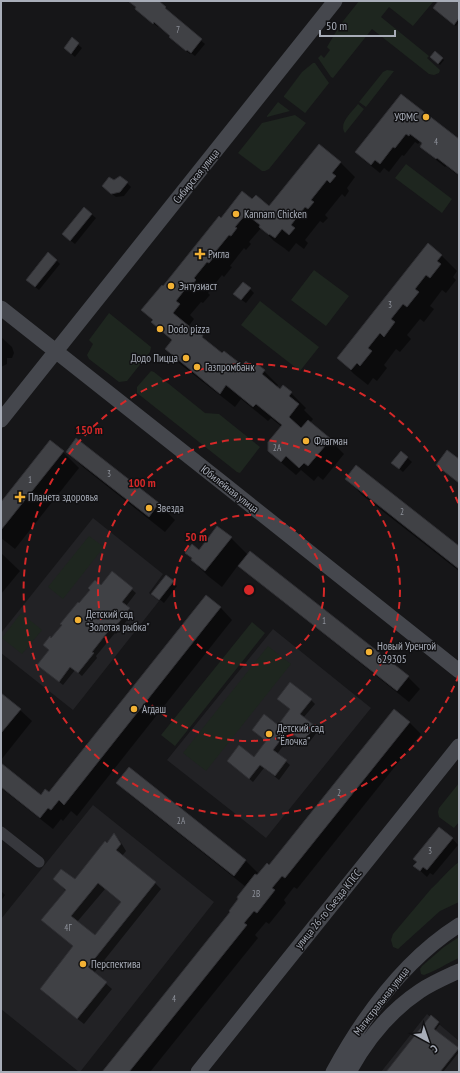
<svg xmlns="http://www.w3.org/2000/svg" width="460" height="1073" viewBox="0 0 460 1073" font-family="'PT Sans Narrow',sans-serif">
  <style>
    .built { fill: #222225 }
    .green { fill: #1e261f }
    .shadow { fill: #0007; fill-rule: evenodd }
    .building { fill: #404145; stroke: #303034; fill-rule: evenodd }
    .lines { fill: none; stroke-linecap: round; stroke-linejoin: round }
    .street { stroke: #37383d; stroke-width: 11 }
    .secondary { stroke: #45474d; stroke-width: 15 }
    .ring { fill: none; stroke: #d62828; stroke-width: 2; stroke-dasharray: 7 5 }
    .poi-dot { fill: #f2b134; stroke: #111113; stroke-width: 1.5 }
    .labels { text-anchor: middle; stroke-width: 3; stroke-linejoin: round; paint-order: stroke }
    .number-label { font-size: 9px; fill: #8e929b }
    .poi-label { font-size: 11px; fill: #a8adb8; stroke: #111113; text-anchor: start }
    .street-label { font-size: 11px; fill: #a8adb8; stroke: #111113 }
    .centre { fill: #d62828; stroke: #111113; stroke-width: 2 }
    .ring-label { font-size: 12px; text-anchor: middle; font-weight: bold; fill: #d62828; stroke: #111113; stroke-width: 3; stroke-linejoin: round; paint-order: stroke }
  </style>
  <rect width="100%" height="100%" fill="#161618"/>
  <path class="built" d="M 93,518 L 163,574 L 149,593 L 159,601 L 73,710 L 1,653 L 1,633 Z
    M 273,629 L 371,708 L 266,838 L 167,760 Z
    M 93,805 L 214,902 L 80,1072 L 79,1072 L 1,1009 L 1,919 Z
    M 427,1014 L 459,1041 L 459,1072 L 381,1072 Z"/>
  <path class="green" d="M 359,1 L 433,2 L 413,26 L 389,7 L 381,17 L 429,56 L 427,58 L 440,70 L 439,73 L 434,75 L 429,74 L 372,29 L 333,78 L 331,77 L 318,58 L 321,55 L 324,58 L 330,50 L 327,47 L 340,25 Z
    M 313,63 L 315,63 L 329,83 L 306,112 L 305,113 L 284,97 L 284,96 L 302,72 Z
    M 387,70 L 394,71 L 366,107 L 359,102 L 383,72 Z
    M 278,102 L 290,111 L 267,117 L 267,116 Z
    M 358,104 L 364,109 L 345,133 C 338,123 352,112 358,104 Z
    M 295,115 L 306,123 L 269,169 L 265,171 L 262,171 L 238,153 L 262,123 Z
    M 406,164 L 452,199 L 442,213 L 395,178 Z
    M 314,270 L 349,296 L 326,326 L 291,300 Z
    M 260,301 L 319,347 L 300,371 L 241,325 Z
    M 109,313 L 151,347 L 150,352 L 127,381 L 119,382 L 89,359 L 87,355 L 93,344 L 89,340 Z
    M 151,371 L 154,372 L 205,413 L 219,414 L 260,447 L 240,473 L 237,472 L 137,393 L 137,387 Z
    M 89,536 L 104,547 L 63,599 L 48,587 Z
    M 21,613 L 42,630 L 22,654 L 2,638 Z
    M 252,622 L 265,633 L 175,746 L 161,735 Z
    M 268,646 L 291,664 L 206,771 L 183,753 Z
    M 459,783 L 459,822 L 454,828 L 439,817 L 438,812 L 439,808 Z
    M 459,862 L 459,902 L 440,911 L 398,949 L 393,947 L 391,940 L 393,934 L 431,889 C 441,880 449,869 459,862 Z
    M 459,937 L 459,958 C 447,963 436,971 424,975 L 421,974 L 420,969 L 422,966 L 444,947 Z"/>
  <path class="shadow" d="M 137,1 L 155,1 L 205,44 L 195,56 L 191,53 L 190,54 L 174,41 L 171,36 L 159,26 L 158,27 L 140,13 Z
    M 439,1 L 459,1 L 459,22 L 456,26 L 436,10 Z
    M 72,39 L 82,48 L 75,57 L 69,52 Z
    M 435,52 L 444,60 L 440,65 L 431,57 Z
    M 401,95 L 459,141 L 459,176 L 446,166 L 445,167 L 430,155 L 421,146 L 423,145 L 420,142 L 418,144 L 415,142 L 404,156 L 402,155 L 389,172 L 384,168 L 380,173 L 365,161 L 356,152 Z
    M 319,146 L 341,163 L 355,177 L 347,188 L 349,191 L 345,197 L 342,194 L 325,215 L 328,218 L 323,223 L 320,221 L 305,240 L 308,243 L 304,249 L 296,243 L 289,252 L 284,248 L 274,241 L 261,228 L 249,242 L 251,244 L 246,250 L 244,248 L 230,266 L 232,267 L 224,277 L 222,275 L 208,293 L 210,295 L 203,303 L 201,302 L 190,315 L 194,319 L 188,327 L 196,333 L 197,331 L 216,350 L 242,367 L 264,371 L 278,385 L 277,387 L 281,390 L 291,393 L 306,408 L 304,410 L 313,419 L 310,423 L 330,440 L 344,454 L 323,480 L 318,476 L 314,481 L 301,470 L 296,475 L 284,465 L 269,451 L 282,427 L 271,418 L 268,421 L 241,399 L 235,407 L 180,364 L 166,349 L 172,341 L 152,322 L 153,321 L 142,310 L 163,287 L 221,219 L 252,201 L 270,208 Z
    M 114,181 L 127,183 L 131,187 L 124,196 L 116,197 L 107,190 Z
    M 84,208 L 96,218 L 75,244 L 67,238 Z
    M 441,255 L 457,271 L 453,277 L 456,280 L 446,293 L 442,290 L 430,306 L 434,309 L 424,322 L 420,319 L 407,335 L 411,339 L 400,352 L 396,349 L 384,365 L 387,368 L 377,381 L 373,378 L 368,385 L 354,374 L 338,358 Z
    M 56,260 L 60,264 L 39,290 L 31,284 Z
    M 250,289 L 254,293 L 246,303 L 239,298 Z
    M 1,337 L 12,347 L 14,353 L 12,358 L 7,358 L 7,364 L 1,367 Z
    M 77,439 L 159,504 L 175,520 L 165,532 L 83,467 L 67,452 Z
    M 63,452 L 79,468 L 15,549 L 1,538 L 1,504 Z
    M 401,452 L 412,462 L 403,472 L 397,467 Z
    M 347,479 L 459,547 L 459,571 L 362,495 Z
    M 231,538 L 248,555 L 408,677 L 420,689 L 409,702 L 252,577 L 239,564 L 222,587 L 208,576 L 192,560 L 193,559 L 187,553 L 199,551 Z
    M 1,553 L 20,571 L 1,594 Z
    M 112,573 L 136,593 L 126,606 L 133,613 L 116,634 L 115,633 L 96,656 L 97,658 L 82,676 L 75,670 L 63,685 L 43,669 L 50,650 L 51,639 L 79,604 L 101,586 Z
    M 173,582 L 177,586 L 164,603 L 157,597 Z
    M 206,596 L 221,608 L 232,620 L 77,816 L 71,811 L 63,821 L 61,819 L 53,829 L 1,788 L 1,765 L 41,796 L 49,794 Z
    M 1,700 L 20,710 L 32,721 L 1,760 Z
    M 311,700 L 315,704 L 303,718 L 318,731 L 307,745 L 293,733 L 277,754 L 290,765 L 279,780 L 264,768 L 253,782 L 228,761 L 254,758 L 278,726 Z
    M 409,722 L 421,734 L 297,889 L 294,887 L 284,900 L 286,903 L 269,924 L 266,922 L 255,935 L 258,938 L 150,1072 L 104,1072 L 232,912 L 246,887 L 129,794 L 118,783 L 129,768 L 246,861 L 258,873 L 255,875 L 257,877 L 269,866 Z
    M 115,835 L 120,841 L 126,851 L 122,856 L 155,883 L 161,889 L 94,973 L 112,989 L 84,1024 L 47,995 L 41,989 L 74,947 L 66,891 L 54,879 L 75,880 ZM 105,889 L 122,903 L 95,936 L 77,922 Z
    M 452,838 L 458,845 L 433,875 L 430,873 L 427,877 L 415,866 Z
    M 1,891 L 5,895 L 1,901 Z
    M 431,1017 L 440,1024 L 435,1031 L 459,1050 L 459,1052 L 443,1072 L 387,1072 Z"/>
  <path class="building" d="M 128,1 L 159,1 L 166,7 L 165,8 L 202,39 L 191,53 L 187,50 L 186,51 L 169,37 L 170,36 L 154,22 L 153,24 L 135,9 L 136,7 Z
    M 438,1 L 459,1 L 459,18 L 454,25 L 433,8 Z
    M 72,37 L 79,43 L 71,54 L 64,48 Z
    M 435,51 L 443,58 L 438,64 L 430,57 Z
    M 401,94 L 459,139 L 459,175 L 437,158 L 436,159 L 420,147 L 422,143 L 410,134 L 409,136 L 406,134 L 395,148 L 393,147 L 380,164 L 375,160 L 371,165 L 355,152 Z
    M 319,144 L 341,162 L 332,173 L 336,176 L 330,183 L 327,180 L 311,200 L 314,202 L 308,209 L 305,207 L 291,225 L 295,228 L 289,235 L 282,229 L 275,238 L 269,234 L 269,235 L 259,227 L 260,225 L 246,214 L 235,227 L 237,228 L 231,236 L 229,235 L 216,251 L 218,252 L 209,263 L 207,262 L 194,278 L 196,280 L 188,290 L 186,288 L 176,301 L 180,304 L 173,313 L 195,331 L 197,330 L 203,335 L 202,337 L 222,353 L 224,351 L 242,365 L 246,361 L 254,368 L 257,364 L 265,370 L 262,374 L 280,389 L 283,385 L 292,392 L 289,396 L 299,404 L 289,417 L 301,428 L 308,420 L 331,439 L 308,466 L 304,463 L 299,468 L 286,456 L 281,462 L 268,451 L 268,442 L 282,425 L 256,404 L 253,407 L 226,385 L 220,394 L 165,349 L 172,340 L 151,322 L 153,320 L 141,310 L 162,285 L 163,286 L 219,216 L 221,218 L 242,191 L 252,199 L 256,195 L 269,206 Z
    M 120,176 L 128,182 L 120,192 L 111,194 L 102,186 L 109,177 L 114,180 Z
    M 84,207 L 92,214 L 70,241 L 62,234 Z
    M 428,243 L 442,255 L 437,261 L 441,264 L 430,278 L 426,275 L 415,289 L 419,292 L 407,307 L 403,304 L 391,319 L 395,322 L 384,337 L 380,333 L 368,348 L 372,351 L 360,366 L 357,363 L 351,370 L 337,358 Z
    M 48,252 L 57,260 L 35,287 L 26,280 Z
    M 243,282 L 251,288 L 241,300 L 233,294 Z
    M 76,438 L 159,503 L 149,517 L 66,452 Z
    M 50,440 L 64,451 L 1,530 L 1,502 Z
    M 447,450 L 459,459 L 459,483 L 436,465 Z
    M 401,451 L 408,457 L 399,469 L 391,463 Z
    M 356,465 L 459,546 L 459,569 L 345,479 Z
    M 217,526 L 232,537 L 205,571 L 191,560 L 192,558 L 185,553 L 192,544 L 199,550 Z
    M 250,551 L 409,676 L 397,691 L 238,566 Z
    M 112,571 L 133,588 L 122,602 L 130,608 L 112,631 L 110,629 L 92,652 L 94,653 L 78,673 L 70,667 L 59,682 L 37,665 L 49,650 L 43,645 L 50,636 L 51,638 L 62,625 L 60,624 L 78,602 L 79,603 L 90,590 L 88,588 L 95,580 L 101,585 Z
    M 166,575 L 174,581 L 159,600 L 151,594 Z
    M 206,595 L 221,607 L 64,805 L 59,800 L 51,810 L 48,808 L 40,818 L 1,787 L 1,763 L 41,795 L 45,789 L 49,792 Z
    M 290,682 L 312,699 L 300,714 L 315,726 L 303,742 L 288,730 L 273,750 L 287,760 L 275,776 L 260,765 L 249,779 L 227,761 L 239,745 L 254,757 L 266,741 L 252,730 L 264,714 L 278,725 L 290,709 L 277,699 Z
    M 1,693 L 21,709 L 1,733 Z
    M 394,709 L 410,722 L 285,878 L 282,876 L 272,888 L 275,890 L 257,913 L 254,911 L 244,923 L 247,925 L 129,1072 L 102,1072 L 230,912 L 229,911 L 238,899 L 237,897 L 255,874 L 257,875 L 267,863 L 269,865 Z
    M 129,767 L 246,860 L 234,876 L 116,783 Z
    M 439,827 L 453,838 L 427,870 L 423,867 L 420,871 L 413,866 L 417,862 L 413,859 Z
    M 114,833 L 121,844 L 116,850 L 156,882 L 88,967 L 107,982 L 77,1019 L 40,989 L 73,946 L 41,920 L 66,890 L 53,879 L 61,869 L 75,879 L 105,841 L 107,843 ZM 98,883 L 121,902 L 95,935 L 71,916 Z
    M 431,1015 L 439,1022 L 434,1029 L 459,1048 L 440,1072 L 386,1072 Z"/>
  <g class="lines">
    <path class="street" d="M 1,832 L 39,862"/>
    <path class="secondary" d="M 1,308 L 220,481 L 459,671
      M 1,420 L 335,1
      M 198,1072 L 459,746
      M 333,1072 C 364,1015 404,960 459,925
      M 349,1072 C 366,1041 390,1011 420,991 C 432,983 446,977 459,971"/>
  </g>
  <g class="ring">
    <circle cx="249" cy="590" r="75"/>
    <circle cx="249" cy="590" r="151"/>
    <path d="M459 675A226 226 0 1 1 459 505"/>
  </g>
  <g class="poi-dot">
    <circle cx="426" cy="117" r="4"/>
    <circle cx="236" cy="214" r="4"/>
    <path d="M198 248h4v4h4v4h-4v4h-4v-4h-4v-4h4z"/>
    <circle cx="171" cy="286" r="4"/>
    <circle cx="160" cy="329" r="4"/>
    <circle cx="186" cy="358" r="4"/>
    <circle cx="197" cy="367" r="4"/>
    <circle cx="306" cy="441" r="4"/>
    <path d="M18 491h4v4h4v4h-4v4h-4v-4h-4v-4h4z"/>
    <circle cx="149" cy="508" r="4"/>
    <circle cx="78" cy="620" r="4"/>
    <circle cx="369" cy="652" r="4"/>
    <circle cx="134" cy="709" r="4"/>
    <circle cx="269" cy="734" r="4"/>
    <circle cx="83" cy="964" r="4"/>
  </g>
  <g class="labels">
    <g class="number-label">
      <text x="178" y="33">7</text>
      <text x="436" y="145">4</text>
      <text x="390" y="308">3</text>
      <text x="277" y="451">2А</text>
      <text x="109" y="477">3</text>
      <text x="30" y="483">1</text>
      <text x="402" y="515">2</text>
      <text x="324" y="624">1</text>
      <text x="339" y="796">2</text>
      <text x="181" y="824">2А</text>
      <text x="430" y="854">3</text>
      <text x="256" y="897">2В</text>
      <text x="68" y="931">4Г</text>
      <text x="174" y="1002">4</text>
    </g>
    <g class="poi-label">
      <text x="418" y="121" text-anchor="end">УФМС</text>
      <text x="244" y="218">Kannam Chicken</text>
      <text x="208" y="258">Ригла</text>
      <text x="179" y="290">Энтузиаст</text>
      <text x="168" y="333">Dodo pizza</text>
      <text x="178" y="362" text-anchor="end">Додо Пицца</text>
      <text x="205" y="371">Газпромбанк</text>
      <text x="314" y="445">Флагман</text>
      <text x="28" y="501">Планета здоровья</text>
      <text x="157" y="512">Звезда</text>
      <text x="86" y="618">Детский сад<tspan x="86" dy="13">"Золотая рыбка"</tspan></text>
      <text x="377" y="650">Новый Уренгой<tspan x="377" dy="13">629305</tspan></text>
      <text x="142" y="713">Агдаш</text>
      <text x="277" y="732">Детский сад<tspan x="277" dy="13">"Ёлочка"</tspan></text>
      <text x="91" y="968">Перспектива</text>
    </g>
    <g class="street-label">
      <text transform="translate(196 176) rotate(-51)" y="4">Сибирская улица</text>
      <text transform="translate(230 489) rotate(38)" y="4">Юбилейная улица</text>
      <text transform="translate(328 909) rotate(-51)" y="4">улица 26-го Съезда КПСС</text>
      <text transform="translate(381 1001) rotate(-52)" y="4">Магистральная улица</text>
    </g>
  </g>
  <circle cx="249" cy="590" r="6" class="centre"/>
  <g class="ring-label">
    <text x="89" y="434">150 m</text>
    <text x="142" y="487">100 m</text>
    <text x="196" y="541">50 m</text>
  </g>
  <rect width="460" height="1073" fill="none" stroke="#a8adb8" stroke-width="4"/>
  <g transform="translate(428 1041) rotate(140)" stroke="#111113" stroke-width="3" paint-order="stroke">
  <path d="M0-3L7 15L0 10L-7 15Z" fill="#a8adb8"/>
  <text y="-6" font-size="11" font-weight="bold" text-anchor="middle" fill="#a8adb8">С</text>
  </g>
  <path d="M320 30v6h75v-6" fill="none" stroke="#a8adb8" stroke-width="2"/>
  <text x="326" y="30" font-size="12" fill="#a8adb8" stroke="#111113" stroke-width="3" paint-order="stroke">50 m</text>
</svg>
